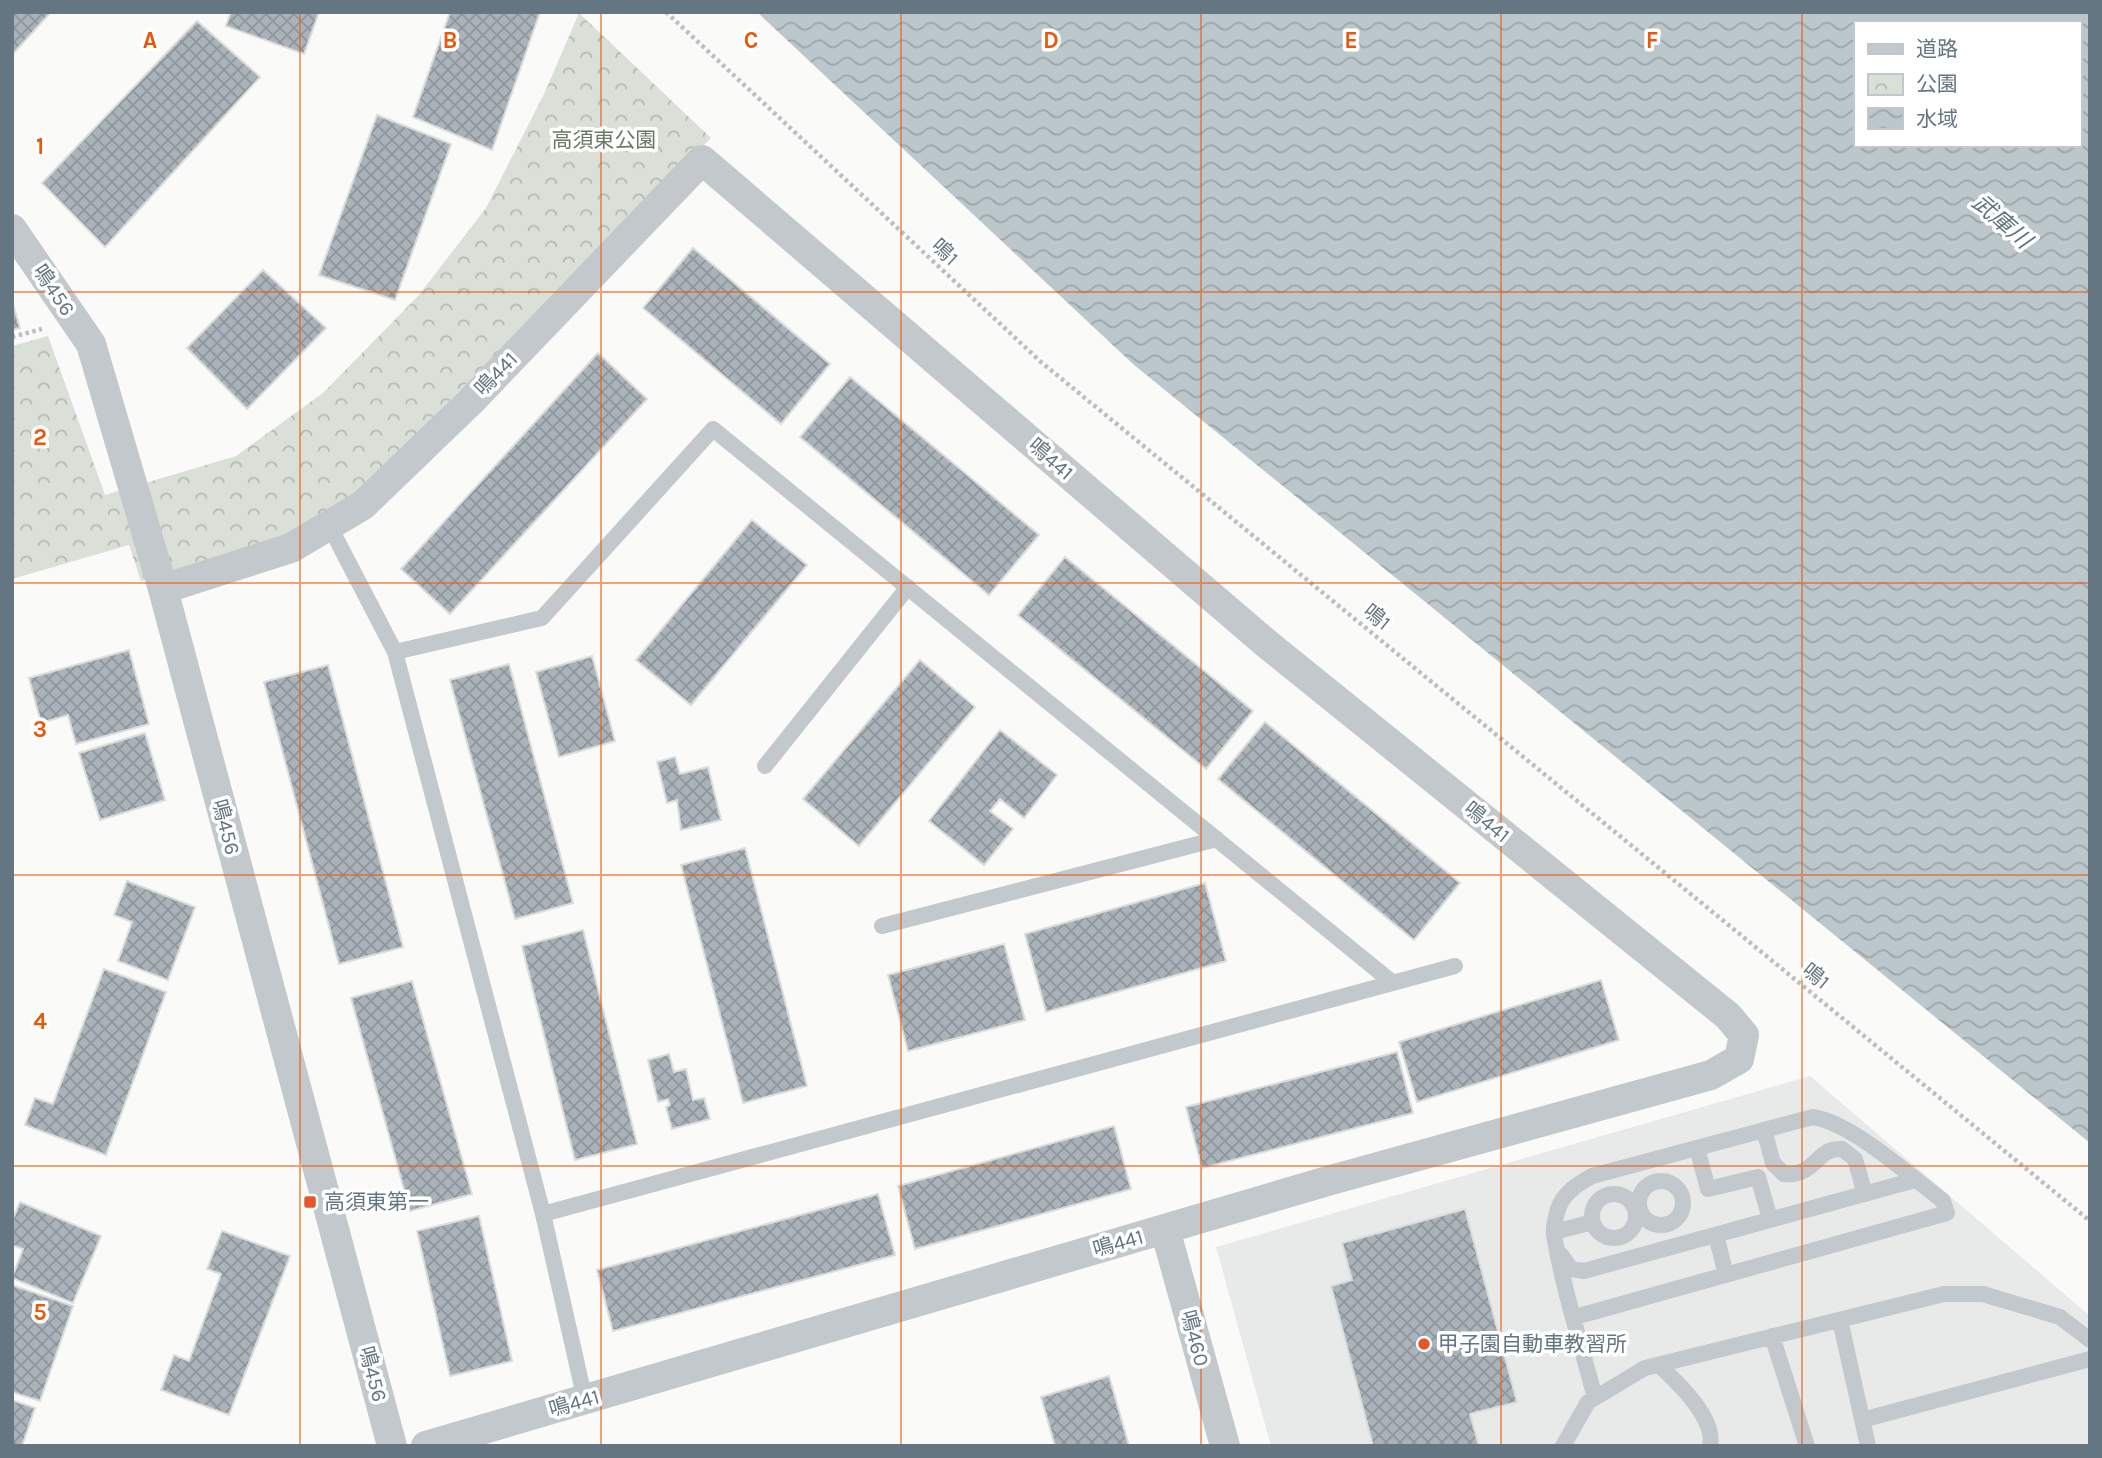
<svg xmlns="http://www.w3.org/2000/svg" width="2102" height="1458" viewBox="0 0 2102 1458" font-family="Karla,'Noto Sans JP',sans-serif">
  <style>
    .built { fill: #e8e9e9 }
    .park { fill: url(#park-crowns) }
    .water { fill: url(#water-waves); fill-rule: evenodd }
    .building { fill: url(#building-cross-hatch); stroke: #dcdcda; stroke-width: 2 }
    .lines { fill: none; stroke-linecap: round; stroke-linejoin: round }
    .path { stroke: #bbbfc2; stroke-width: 4.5; stroke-dasharray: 3.5 3.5; stroke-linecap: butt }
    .service { stroke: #c3c8cc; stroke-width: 16 }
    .minor { stroke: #c3c8cc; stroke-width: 30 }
    .grid { fill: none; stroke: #e8590c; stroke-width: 2; stroke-opacity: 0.55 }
    .poi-dot { fill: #e4572e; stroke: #fff; stroke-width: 2.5 }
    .labels { text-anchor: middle; stroke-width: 7; stroke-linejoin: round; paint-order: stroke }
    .park-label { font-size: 21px; fill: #687a64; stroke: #fff }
    .street-label { font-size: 21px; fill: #657683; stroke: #fff }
    .poi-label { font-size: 21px; fill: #657683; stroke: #fff; text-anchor: start }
    .water-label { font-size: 23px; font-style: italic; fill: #60757c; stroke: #fff }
    .grid-label { font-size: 23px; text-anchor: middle; font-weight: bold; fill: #e8590c; stroke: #fff; stroke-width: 7; stroke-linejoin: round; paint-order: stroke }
  </style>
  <defs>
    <pattern id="park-crowns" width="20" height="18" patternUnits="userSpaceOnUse" patternTransform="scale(1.75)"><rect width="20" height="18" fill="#dadfd7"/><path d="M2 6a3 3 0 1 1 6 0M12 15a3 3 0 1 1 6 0" fill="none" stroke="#b4b9b4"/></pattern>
    <pattern id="water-waves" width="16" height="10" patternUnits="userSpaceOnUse" patternTransform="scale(1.75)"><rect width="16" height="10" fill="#bbc7cb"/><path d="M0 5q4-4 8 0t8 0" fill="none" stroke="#9ca6aa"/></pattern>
    <pattern id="building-cross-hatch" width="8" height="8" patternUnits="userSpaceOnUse" patternTransform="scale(1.75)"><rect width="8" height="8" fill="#aab3b9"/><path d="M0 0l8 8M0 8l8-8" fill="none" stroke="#8e969c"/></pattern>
  </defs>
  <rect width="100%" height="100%" fill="#fafaf8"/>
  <path class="built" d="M 1810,1076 L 2090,1316 L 2090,1446 L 1271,1446 L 1216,1247 Z"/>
  <path class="park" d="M 579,13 L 711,138 L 349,502 L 286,538 L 141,581 L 129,545 L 12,579 L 12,346 L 48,336 L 105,495 L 236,456 L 323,393 L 419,295 L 486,208 L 545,92 Z"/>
  <path class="water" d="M 757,12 L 2090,12 L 2090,1143 L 1133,364 ZM 1855,23 L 2079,23 L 2079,145 L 1855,145 Z"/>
  <path class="building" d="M 12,12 L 51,12 L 12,55 Z
    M 231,12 L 319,12 L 304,54 L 226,26 Z
    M 450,12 L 540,12 L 492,150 L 413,117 Z
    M 197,21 L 260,77 L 105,247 L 42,183 Z
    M 377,115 L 451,144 L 395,300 L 319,275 Z
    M 693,248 L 830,364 L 781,424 L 643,308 Z
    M 263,270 L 326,328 L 247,409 L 187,348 Z
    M 12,301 L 20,328 L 12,330 Z
    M 598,353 L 647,399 L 450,614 L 401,569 Z
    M 850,377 L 1039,535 L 989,595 L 800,437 Z
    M 752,520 L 807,565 L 691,705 L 636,660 Z
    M 1065,557 L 1253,711 L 1206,769 L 1018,615 Z
    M 129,650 L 149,724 L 76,744 L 68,715 L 41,723 L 29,678 Z
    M 592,656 L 615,741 L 559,757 L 536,672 Z
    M 920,660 L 975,707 L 859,846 L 803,799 Z
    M 509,664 L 573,903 L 515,919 L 450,680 Z
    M 328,665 L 403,947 L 339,964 L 264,682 Z
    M 1265,722 L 1460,883 L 1414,940 L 1218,779 Z
    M 1000,730 L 1057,775 L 1024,818 L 1000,799 L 990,811 L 1013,829 L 984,865 L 929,821 Z
    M 145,733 L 165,800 L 100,820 L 79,753 Z
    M 675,757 L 680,774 L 708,767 L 721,820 L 681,830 L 677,800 L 667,803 L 657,762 Z
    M 745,848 L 807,1086 L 743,1103 L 681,865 Z
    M 127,881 L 195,907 L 168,980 L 118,961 L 132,922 L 114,915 Z
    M 1205,883 L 1226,961 L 1046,1012 L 1025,934 Z
    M 583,930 L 637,1144 L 575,1160 L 522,946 Z
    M 1004,944 L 1025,1020 L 908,1051 L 888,975 Z
    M 104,969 L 166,992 L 106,1155 L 25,1125 L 35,1098 L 53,1104 Z
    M 1601,980 L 1619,1040 L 1417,1102 L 1399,1042 Z
    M 412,981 L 472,1194 L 410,1211 L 351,998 Z
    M 1397,1052 L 1413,1113 L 1202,1168 L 1186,1107 Z
    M 669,1054 L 674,1072 L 686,1069 L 693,1100 L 704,1098 L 710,1119 L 672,1129 L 666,1107 L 670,1105 L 668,1099 L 658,1102 L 648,1060 Z
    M 1114,1126 L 1131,1189 L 915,1249 L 898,1186 Z
    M 878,1194 L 895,1255 L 613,1331 L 597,1270 Z
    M 20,1202 L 101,1236 L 73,1303 L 12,1278 L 23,1249 L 12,1245 L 12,1221 Z
    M 1465,1209 L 1517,1402 L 1470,1414 L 1479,1446 L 1373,1446 L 1331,1286 L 1352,1280 L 1342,1243 Z
    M 479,1216 L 512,1361 L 450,1376 L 417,1231 Z
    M 222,1231 L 290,1256 L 229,1415 L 161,1390 L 174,1355 L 189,1361 L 221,1274 L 207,1269 Z
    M 12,1285 L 73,1306 L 40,1401 L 12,1392 Z
    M 1109,1376 L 1129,1446 L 1055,1446 L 1041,1397 Z
    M 12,1400 L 35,1408 L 22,1446 L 12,1446 Z"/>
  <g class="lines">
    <path class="path" d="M 666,12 L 1041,362 L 2090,1221
      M 12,337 L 42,329"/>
    <path class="service" d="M 329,525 L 395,652 L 543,1214
      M 395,652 L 542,618 L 713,429 L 1393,983
      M 765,766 L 908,587
      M 882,926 L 1217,839
      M 1764,1130 L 1773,1163 L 1784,1174 C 1816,1177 1816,1147 1842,1149 L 1855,1159 L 1865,1194
      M 1697,1148 L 1708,1189 L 1758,1177 L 1770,1219
      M1639 1203a22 22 0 1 1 44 0a22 22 0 1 1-44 0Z
      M1592 1216a22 22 0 1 1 44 0a22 22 0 1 1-44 0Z
      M 1554,1232 L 1593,1222
      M 1716,1235 L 1726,1275
      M 1561,1255 L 1571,1269 L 1584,1271 L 1915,1180
      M 1575,1317 L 1947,1213 L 1943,1201 C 1910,1176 1852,1123 1813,1117 L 1592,1176 C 1578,1184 1564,1192 1558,1209 C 1556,1216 1553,1228 1554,1235 C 1563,1289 1581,1344 1595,1398
      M 1840,1320 L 1868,1446
      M 1772,1336 L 1807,1446
      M 1659,1365 C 1677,1382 1716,1418 1710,1446
      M 585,1400 L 543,1214 L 1455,966
      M 1862,1420 L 2090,1359
      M 1563,1446 L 1588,1402 L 1645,1368 L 1944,1294 L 1983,1294 L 2060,1317 L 2090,1340"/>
    <path class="minor" d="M 12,229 L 91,344 L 163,589 L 392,1446
      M 163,589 L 291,548 L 363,505 L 470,402 L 702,160 L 1267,644 L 1728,1016 L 1744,1035 L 1739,1059 L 1711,1075 L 1331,1180 L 426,1446
      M 1165,1229 L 1225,1446"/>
  </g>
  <path class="grid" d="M 300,12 L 300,1446M 601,12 L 601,1446M 901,12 L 901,1446M 1201,12 L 1201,1446M 1501,12 L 1501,1446M 1802,12 L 1802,1446M 12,292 L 2090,292M 12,583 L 2090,583M 12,875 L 2090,875M 12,1166 L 2090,1166"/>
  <g class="poi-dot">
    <rect x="303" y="1195" width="14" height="14" rx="3.5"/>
    <circle cx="1424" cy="1344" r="7"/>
  </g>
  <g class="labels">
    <g class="park-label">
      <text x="604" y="147">高須東公園</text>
    </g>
    <g class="street-label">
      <text transform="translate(945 252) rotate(43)" y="7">鳴1</text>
      <text transform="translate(54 290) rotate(56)" y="7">鳴456</text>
      <text transform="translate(496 374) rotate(-46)" y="7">鳴441</text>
      <text transform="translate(1051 459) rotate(41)" y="7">鳴441</text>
      <text transform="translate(1377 617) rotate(39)" y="7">鳴1</text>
      <text transform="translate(1487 822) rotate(39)" y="7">鳴441</text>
      <text transform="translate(226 827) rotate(75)" y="7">鳴456</text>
      <text transform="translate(1816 976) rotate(39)" y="7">鳴1</text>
      <text transform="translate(1118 1243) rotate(-16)" y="7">鳴441</text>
      <text transform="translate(1195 1338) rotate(75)" y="7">鳴460</text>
      <text transform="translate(373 1374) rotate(75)" y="7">鳴456</text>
      <text transform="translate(574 1403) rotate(-16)" y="7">鳴441</text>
    </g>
    <g class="poi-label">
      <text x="324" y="1209">高須東第一</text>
      <text x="1438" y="1351">甲子園自動車教習所</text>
    </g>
    <g class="water-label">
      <text transform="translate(2002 221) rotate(41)" y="8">武庫川</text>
    </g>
  </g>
  <g class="grid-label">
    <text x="150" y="48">A</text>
    <text x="450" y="48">B</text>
    <text x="751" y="48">C</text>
    <text x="1051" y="48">D</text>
    <text x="1351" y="48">E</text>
    <text x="1652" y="48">F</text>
    <text x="40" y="154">1</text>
    <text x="40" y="445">2</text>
    <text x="40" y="737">3</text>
    <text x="40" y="1029">4</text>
    <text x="40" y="1320">5</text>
  </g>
  <rect width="2102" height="1458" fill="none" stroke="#657683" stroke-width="28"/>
  <rect x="1854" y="21" width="228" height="126" fill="#ffffff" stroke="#c1c8cd" stroke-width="2"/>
  <rect x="1868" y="44" width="35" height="10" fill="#c3c8cc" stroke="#c1c8cd" stroke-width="2"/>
  <text x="1916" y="56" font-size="21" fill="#657683">道路</text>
  <rect x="1868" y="74" width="35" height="21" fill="url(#park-crowns)" stroke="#c1c8cd" stroke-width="2"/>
  <text x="1916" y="91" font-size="21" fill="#657683">公園</text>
  <rect x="1868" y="108" width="35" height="21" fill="url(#water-waves)" stroke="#c1c8cd" stroke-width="2"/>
  <text x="1916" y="126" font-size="21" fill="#657683">水域</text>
</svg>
